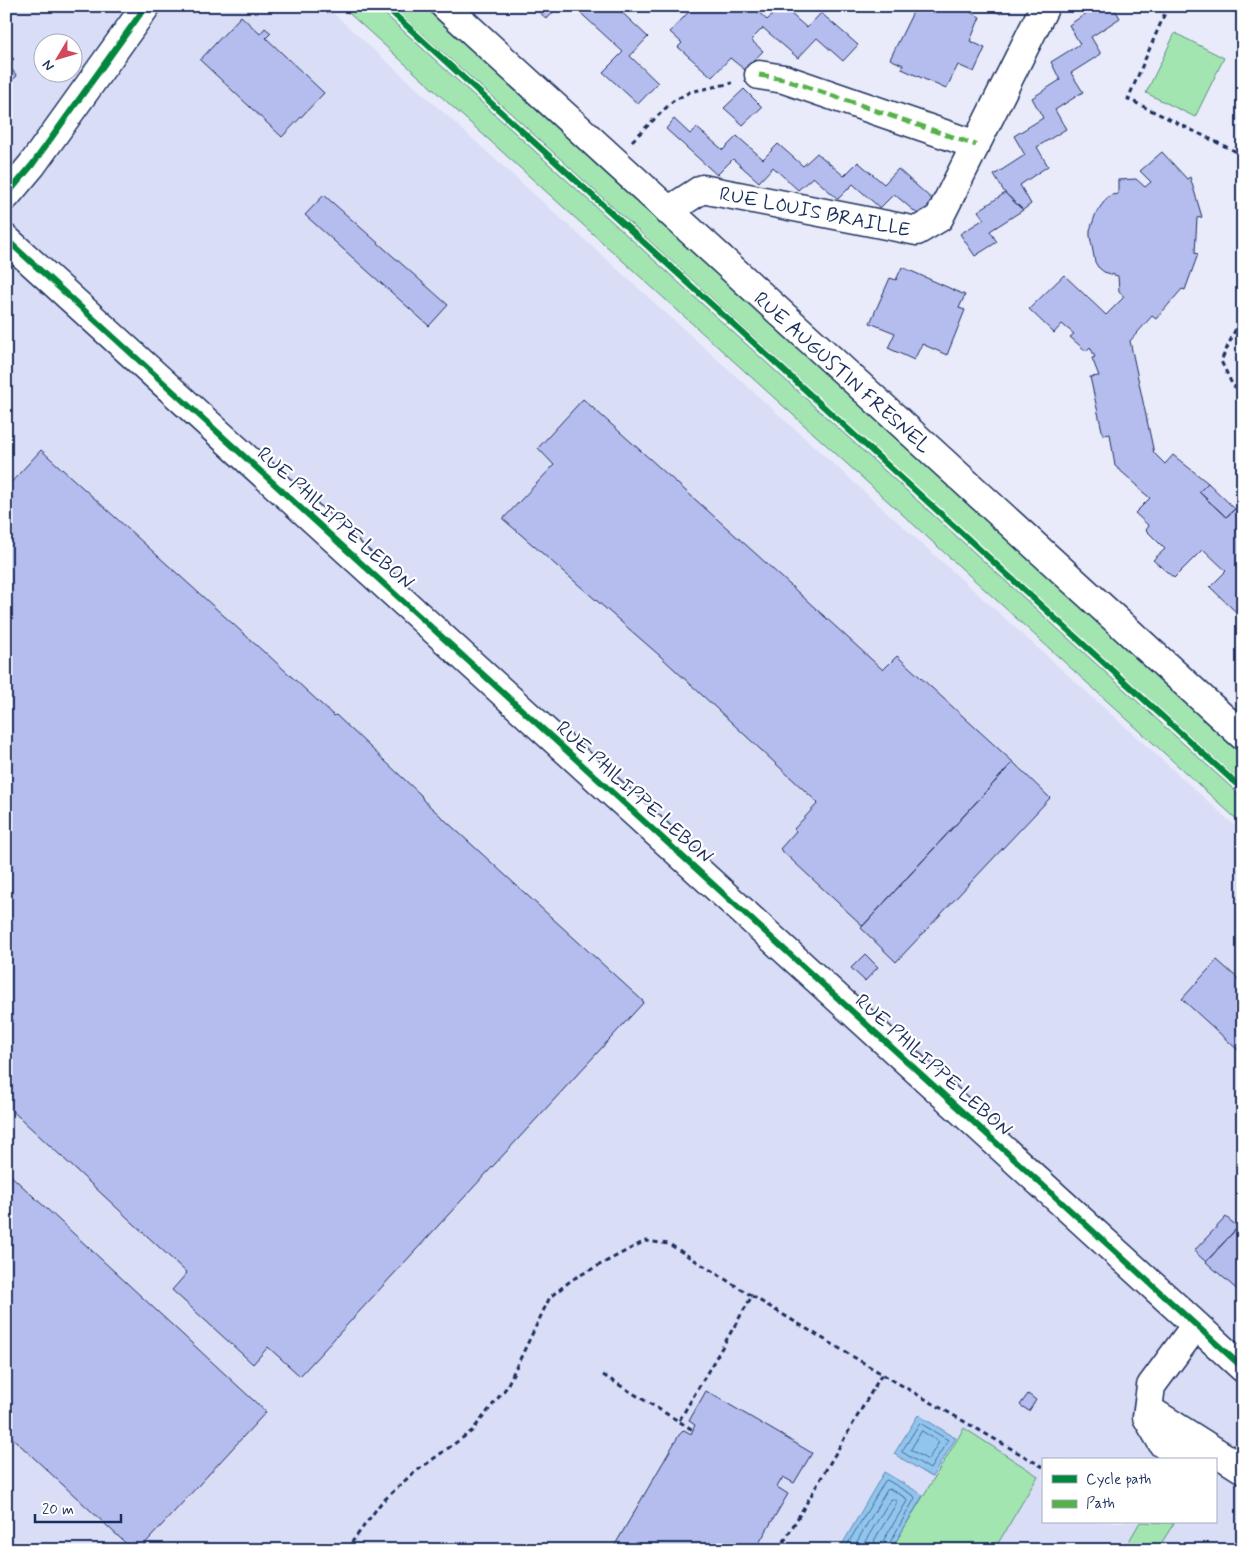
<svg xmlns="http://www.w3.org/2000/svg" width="1249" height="1556" viewBox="0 0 1249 1556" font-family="Mynerve,sans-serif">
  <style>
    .built { fill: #d9ddf6; fill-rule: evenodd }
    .green { fill: #a2e5b0; stroke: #5e8a87 }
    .water { fill: #90c5ee; stroke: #6189b4 }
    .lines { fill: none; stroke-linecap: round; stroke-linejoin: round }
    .shore { stroke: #4a6b98; stroke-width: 1 }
    .building { fill: #b5bdee; stroke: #1b2f5e }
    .minor-casing { stroke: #1b2f5e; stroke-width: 31 }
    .major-casing { stroke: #1b2f5e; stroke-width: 31 }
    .path { stroke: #1b2f5e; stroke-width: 3; stroke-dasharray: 5 4; stroke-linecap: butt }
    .minor { stroke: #fff; stroke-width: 28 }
    .major { stroke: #fff; stroke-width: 28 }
    .quiet { stroke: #55b248; stroke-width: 5; stroke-dasharray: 10 5; stroke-linecap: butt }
    .cycleway-casing { stroke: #fff; stroke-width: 9 }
    .cycleway { stroke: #00873e; stroke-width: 6 }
    .labels { text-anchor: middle; stroke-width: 4.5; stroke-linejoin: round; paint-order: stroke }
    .street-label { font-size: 20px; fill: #1b2f5e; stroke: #fff }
  </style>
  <rect width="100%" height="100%" fill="#e9ebfa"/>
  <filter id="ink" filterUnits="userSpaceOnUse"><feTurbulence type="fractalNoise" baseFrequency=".02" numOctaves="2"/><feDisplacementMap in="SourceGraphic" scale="10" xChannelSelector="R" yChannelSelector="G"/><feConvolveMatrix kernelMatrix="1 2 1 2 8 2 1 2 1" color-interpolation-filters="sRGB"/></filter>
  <g filter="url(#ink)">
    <path class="built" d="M 6,6 L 325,6 L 1243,833 L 1243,1550 L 6,1550 ZM 42,42 L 72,42 L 72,72 L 42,72 ZM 1043,1460 L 1215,1460 L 1215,1522 L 1043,1522 Z"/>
    <path class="green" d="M 341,6 L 376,6 L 1243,798 L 1243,825 L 823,442 Z
      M 391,6 L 423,6 L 1243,756 L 1243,784 L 907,478 L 518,120 Z
      M 1175,33 L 1224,58 L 1195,117 L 1146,93 Z
      M 964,1428 L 1038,1476 L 994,1550 L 891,1550 Z
      M 1140,1522 L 1174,1523 L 1162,1542 L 1175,1550 L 1124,1550 Z"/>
    <path class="water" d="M 918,1415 L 956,1438 L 932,1477 L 894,1454 Z
      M 884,1472 L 923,1495 L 891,1550 L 839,1550 Z"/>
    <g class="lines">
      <path class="shore" d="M 920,1423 L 948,1440 L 930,1469 L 902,1452 Z
        M 922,1431 L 939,1442 L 928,1460 L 911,1450 Z
        M 844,1550 L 885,1481 L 887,1480 L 914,1496 L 915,1498 L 888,1546 L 887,1550
        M 852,1550 L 887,1490 L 890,1489 L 906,1498 L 907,1501 L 882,1543 L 881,1550
        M 860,1550 L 890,1500 L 893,1499 L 896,1501 L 896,1504 L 875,1539 L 873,1550"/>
    </g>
    <path class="building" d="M 532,6 L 559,6 L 547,19 Z
      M 573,6 L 615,6 L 648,37 L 630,56 L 658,83 L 638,104 L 603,72 L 623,52 Z
      M 694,6 L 752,6 L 767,20 L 782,6 L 807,28 L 821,13 L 858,45 L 843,61 L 817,38 L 798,58 L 763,28 L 751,40 L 763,51 L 745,70 L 730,58 L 712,77 L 678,47 L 682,43 L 670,32 Z
      M 916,6 L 958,6 L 980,17 L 970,41 L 985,48 L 974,72 L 958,65 L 946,89 L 902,69 L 903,65 L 890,59 Z
      M 984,6 L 1004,6 L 1001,14 Z
      M 1097,6 L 1113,6 L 1120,18 L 1091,37 L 1101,54 L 1071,73 L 1083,92 L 1055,110 L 1066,129 L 1037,147 L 1048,166 L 1020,185 L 1031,204 L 1023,210 L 1005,193 L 994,175 L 1025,155 L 1014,136 L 1043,118 L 1032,98 L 1060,80 L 1051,62 L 1080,44 L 1069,25 Z
      M 241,16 L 260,34 L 265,28 L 271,33 L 266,38 L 324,93 L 282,137 L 200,60 Z
      M 6,51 L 14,59 L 8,65 L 17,76 L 6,85 Z
      M 744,89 L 762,107 L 743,125 L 724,108 Z
      M 674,119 L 690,134 L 697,128 L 723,150 L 737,136 L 763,159 L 778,144 L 803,166 L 817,153 L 844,176 L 858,162 L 884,184 L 898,169 L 934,201 L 920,216 L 894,194 L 880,208 L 853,184 L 838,199 L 813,177 L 798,190 L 773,167 L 759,182 L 733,159 L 717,175 L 666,129 Z
      M 1162,152 L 1187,179 L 1190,177 L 1202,217 L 1197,218 L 1195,253 L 1198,254 L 1185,290 L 1182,289 L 1156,319 L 1152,316 L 1130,341 L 1154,453 L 1165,464 L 1173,455 L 1208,483 L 1199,492 L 1226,517 L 1235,509 L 1243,517 L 1243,607 L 1237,613 L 1210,587 L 1226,571 L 1203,549 L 1174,578 L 1153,560 L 1165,549 L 1146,530 L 1149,526 L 1135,513 L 1150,498 L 1138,488 L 1138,486 L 1115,466 L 1110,434 L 1103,435 L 1090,377 L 1099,376 L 1092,358 L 1095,357 L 1090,347 L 1086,351 L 1070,337 L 1074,334 L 1062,324 L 1054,333 L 1029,309 L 1064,275 L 1106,315 L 1124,297 L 1119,291 L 1118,276 L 1104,272 L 1098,267 L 1095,262 L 1090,236 L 1090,230 L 1096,213 L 1106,199 L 1111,195 L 1118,194 L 1118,180 L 1136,179 L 1145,187 L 1151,182 L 1140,171 Z
      M 1005,193 L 1023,210 L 990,231 L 997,242 L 975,256 L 960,234 L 984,219 L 978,211 Z
      M 324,195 L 448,305 L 429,326 L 305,215 Z
      M 902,267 L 965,295 L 959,308 L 965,310 L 947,355 L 922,344 L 914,360 L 888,348 L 895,333 L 870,323 L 890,278 L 896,280 Z
      M 583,399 L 755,553 L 883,670 L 897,656 L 1013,762 L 863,926 L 780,849 L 796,831 L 794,829 L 818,803 L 659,655 L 503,519 L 554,465 L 538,448 Z
      M 41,450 L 265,653 L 266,653 L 334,716 L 336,715 L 421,795 L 423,800 L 644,1002 L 300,1376 L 268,1347 L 253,1364 L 172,1290 L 187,1273 L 6,1105 L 6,488 Z
      M 1208,483 L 1235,509 L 1226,517 L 1199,492 Z
      M 1013,762 L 1050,798 L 896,962 L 861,928 Z
      M 865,954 L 878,967 L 865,981 L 851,968 Z
      M 1217,960 L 1243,983 L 1243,1048 L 1240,1052 L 1182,999 Z
      M 6,1171 L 266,1412 L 139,1550 L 133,1550 L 6,1432 Z
      M 1226,1217 L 1238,1227 L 1206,1262 L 1194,1251 Z
      M 1238,1227 L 1243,1231 L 1243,1295 L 1206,1262 Z
      M 706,1391 L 812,1453 L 794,1483 L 783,1477 L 777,1487 L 788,1494 L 755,1550 L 612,1550 L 679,1435 L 684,1430 L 691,1434 L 695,1425 L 689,1421 Z
      M 1028,1394 L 1036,1400 L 1029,1411 L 1020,1405 Z"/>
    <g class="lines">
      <g class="minor-casing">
        <path id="minor" d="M 445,6 L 1243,736
          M 759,75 L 784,79 L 976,145
          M 668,211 L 702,189 L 917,231 L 939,218 L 1045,6
          M 6,239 L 1243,1368
          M 1148,1409 L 1243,1469
          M 1191,1460 L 1163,1444 L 1147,1417 L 1151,1386 L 1196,1325"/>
      </g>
      <g class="major-casing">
        <path id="major" d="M 6,196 L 32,165 L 146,6"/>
      </g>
      <path class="path" d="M 1168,6 L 1128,99 L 1243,155
        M 632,141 L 673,101 L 690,92 L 732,83
        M 1243,313 L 1221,361 L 1233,386 L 1243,391
        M 752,1296 L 882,1374 L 1043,1467
        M 603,1375 L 693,1430
        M 346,1550 L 381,1503 L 411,1475 L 472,1431 L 506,1388 L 550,1297 L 573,1279 L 645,1241 L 669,1244 L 752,1296 L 679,1421
        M 779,1550 L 882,1374"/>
      <use href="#minor" class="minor"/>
      <use href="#major" class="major"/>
      <path class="quiet" d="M 759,75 L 784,79 L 976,145"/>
      <g class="cycleway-casing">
        <path id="cycleway" d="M 385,6 L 1243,790
          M 6,196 L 32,165 L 146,6
          M 6,239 L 1243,1368"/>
      </g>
      <use href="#cycleway" class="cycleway"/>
    </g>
  </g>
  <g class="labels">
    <g class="street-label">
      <text transform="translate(815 211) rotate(11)" y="7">RUE LOUIS BRAILLE</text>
      <text transform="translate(843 372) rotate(42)" y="7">RUE AUGUSTIN FRESNEL</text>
      <text transform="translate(336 518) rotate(42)" y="7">RUE PHILIPPE LEBON</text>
      <text transform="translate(635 792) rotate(42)" y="7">RUE PHILIPPE LEBON</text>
      <text transform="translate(934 1065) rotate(42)" y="7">RUE PHILIPPE LEBON</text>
    </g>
  </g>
  <rect width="1249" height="1556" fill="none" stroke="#fff" stroke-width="25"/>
  <rect x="12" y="12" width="1224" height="1531" fill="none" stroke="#1b2f5e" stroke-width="2" filter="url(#ink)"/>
  <rect x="1042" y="1458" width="175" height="65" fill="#ffffff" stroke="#a4acbf"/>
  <rect x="1052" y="1475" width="25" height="8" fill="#00873e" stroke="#a4acbf"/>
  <text x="1086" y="1484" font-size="15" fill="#1b2f5e">Cycle path</text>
  <rect x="1052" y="1500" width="25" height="8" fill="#55b248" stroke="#a4acbf"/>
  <text x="1086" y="1508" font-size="15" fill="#1b2f5e">Path</text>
  <g transform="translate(58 58) rotate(232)"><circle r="24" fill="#ffffff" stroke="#a4acbf"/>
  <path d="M0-4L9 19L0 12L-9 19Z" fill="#d1495b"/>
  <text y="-8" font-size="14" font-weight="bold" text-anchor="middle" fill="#1b2f5e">N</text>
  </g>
  <path d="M35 1514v8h86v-8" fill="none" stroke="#1b2f5e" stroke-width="2.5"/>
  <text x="42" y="1514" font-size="15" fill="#1b2f5e" stroke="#ffffff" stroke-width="4" paint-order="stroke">20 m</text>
</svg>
